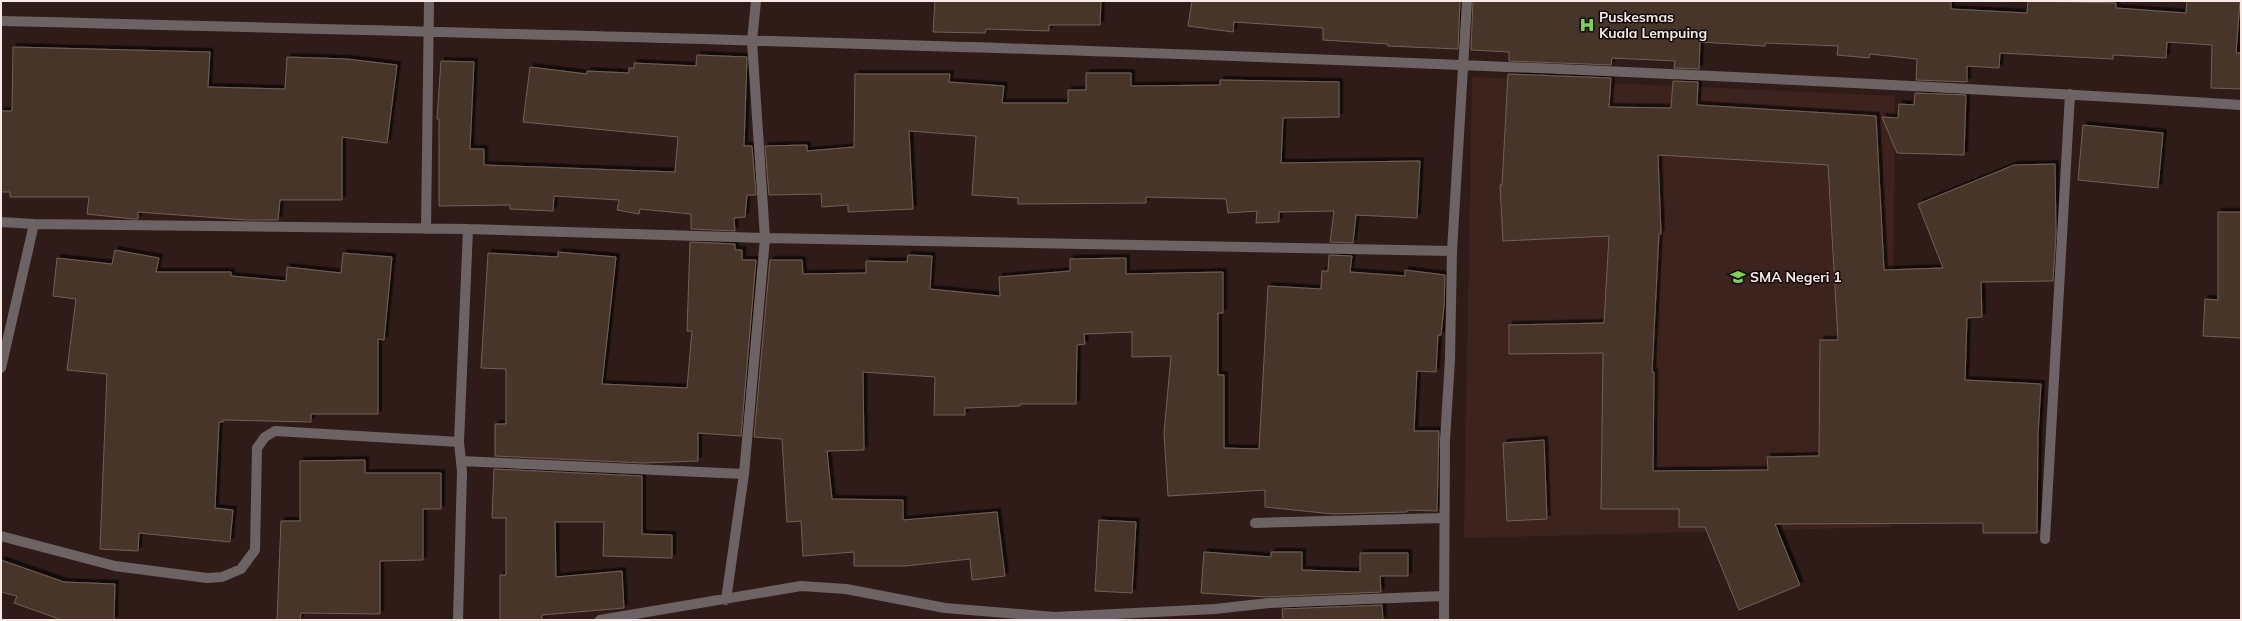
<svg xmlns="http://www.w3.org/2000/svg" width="2242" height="621" viewBox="0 0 2242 621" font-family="Mulish,sans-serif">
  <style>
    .built { fill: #3d231d }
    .building { fill: #46342a; stroke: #736054; fill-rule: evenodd; filter: url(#shadow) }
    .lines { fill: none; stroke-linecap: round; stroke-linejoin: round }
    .minor { stroke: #6e6364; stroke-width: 10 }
    .labels { text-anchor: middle; stroke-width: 3; stroke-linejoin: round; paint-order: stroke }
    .poi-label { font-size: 14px; font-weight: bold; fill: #f7e9e6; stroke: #110907; text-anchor: start }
  </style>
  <defs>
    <filter id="shadow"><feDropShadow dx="3.5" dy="-3.5" stdDeviation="0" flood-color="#0009"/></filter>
  </defs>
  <rect width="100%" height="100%" fill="#2f1c18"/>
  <path class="built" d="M 1472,77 L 1895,96 L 1890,527 L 1464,538 Z"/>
  <path class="building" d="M 935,1 L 1101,1 L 1100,25 L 1049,25 L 1049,31 L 986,29 L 985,33 L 933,32 Z
    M 1192,1 L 1460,1 L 1458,49 L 1388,46 L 1388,44 L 1323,40 L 1323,28 L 1234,22 L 1233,32 L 1188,26 Z
    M 1473,1 L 1951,1 L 1951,9 L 2027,13 L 2028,1 L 2116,3 L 2116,8 L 2186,13 L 2187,1 L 2240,1 L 2236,53 L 2241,53 L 2241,89 L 2211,88 L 2212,45 L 2167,42 L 2166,58 L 2113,55 L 2113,59 L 2000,53 L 1999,68 L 1967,66 L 1967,82 L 1916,80 L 1917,59 L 1870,54 L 1869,58 L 1837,55 L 1838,46 L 1765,43 L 1765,46 L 1700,42 L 1699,69 L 1674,68 L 1675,61 L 1612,58 L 1611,65 L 1509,61 L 1509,52 L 1471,50 Z
    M 13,47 L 210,52 L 208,87 L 285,89 L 287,57 L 347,59 L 397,65 L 387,143 L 342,137 L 342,200 L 280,200 L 278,220 L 246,220 L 138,212 L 138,219 L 133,219 L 87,214 L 89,197 L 10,197 L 10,192 L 1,192 L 1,111 L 12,111 Z
    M 697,55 L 747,57 L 744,146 L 752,146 L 756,195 L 747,195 L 745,217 L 734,218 L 735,231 L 691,229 L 691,214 L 640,209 L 639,214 L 617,210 L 619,200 L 554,196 L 553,211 L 510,209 L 510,205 L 439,206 L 439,119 L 437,119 L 441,61 L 474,62 L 470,149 L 484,149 L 484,165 L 675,172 L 678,137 L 523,122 L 530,67 L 587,74 L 587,71 L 629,73 L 629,68 L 634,68 L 634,63 L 696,66 Z
    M 1086,73 L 1131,73 L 1131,86 L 1220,85 L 1220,80 L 1339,82 L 1339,117 L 1283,118 L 1281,163 L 1420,161 L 1417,218 L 1356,215 L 1353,243 L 1330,242 L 1334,211 L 1279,212 L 1279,222 L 1256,223 L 1257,211 L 1228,213 L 1226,199 L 1146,197 L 1146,203 L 1018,204 L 1018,198 L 972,195 L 976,136 L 909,131 L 913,209 L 848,212 L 848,205 L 822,207 L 821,194 L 769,195 L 765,146 L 807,145 L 807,151 L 854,147 L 855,74 L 950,74 L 949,82 L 1004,86 L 1002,103 L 1068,103 L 1068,90 L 1086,90 Z
    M 1508,74 L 1611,78 L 1609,107 L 1671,108 L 1673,81 L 1698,82 L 1697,105 L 1876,116 L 1884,270 L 1943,268 L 1918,204 L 2014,165 L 2055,164 L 2056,234 L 2053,281 L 1981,282 L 1982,317 L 1967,318 L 1965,380 L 2041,384 L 2038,435 L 2037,533 L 1983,533 L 1983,523 L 1775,524 L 1800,585 L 1739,610 L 1705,527 L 1679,527 L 1679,509 L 1601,509 L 1603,353 L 1509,354 L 1509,325 L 1604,323 L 1609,236 L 1503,241 L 1500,185 L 1502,185 ZM 1658,155 L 1828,165 L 1838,340 L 1820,340 L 1819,456 L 1767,457 L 1768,470 L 1653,471 L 1654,372 L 1652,372 L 1659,234 L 1661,234 Z
    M 1915,93 L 1966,95 L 1964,155 L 1897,153 L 1882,117 L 1898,118 L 1899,104 L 1914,105 Z
    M 2083,125 L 2163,133 L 2158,188 L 2078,180 Z
    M 2218,212 L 2241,212 L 2241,338 L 2203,336 L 2205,299 L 2218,300 Z
    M 690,242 L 735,244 L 735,250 L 742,250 L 742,260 L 756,260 L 741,436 L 698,433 L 698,461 L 643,463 L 495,456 L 495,424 L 506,424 L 506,369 L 481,368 L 488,253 L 558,257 L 558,252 L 616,257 L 602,384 L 687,388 L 692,331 L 687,331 Z
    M 115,250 L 159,258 L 156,272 L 231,272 L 231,276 L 286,281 L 287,267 L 341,273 L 343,253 L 392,257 L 384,340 L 378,339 L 378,414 L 311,414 L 311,422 L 223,420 L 223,422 L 219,422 L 215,508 L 233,510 L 230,542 L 139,533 L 138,551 L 100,549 L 107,374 L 67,370 L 76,299 L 53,296 L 57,258 L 112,264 Z
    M 908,255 L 932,256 L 930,289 L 1000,296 L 999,277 L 1070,271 L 1070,259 L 1126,258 L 1126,274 L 1223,272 L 1223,313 L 1218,313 L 1218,375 L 1224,375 L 1224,448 L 1259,449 L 1268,286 L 1321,289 L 1322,271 L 1328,271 L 1329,255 L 1352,256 L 1350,272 L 1405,276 L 1405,270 L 1445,275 L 1444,306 L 1441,335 L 1438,335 L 1436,372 L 1417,371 L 1414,431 L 1439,431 L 1437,511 L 1407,510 L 1407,512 L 1333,514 L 1265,507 L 1265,490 L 1168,496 L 1164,433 L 1171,356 L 1132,357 L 1132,332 L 1084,334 L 1085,344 L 1077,345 L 1076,404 L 1020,404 L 1020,406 L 965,408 L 965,415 L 934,415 L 935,377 L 863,372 L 864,450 L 827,451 L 832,499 L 903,500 L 903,520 L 997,512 L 1005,576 L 972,580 L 970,559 L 905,566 L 854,566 L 854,552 L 803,556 L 801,521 L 787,522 L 782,439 L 754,437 L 770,260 L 802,260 L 803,274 L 866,273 L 866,261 L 907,262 Z
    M 1544,440 L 1547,519 L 1507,521 L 1503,443 Z
    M 365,460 L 365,473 L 441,473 L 441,509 L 423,509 L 423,560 L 380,561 L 380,614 L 301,613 L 300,620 L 277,620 L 281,521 L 300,521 L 300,461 Z
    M 494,469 L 642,476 L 642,534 L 672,535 L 672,558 L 603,556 L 604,522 L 555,522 L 556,577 L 622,571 L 624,608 L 542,615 L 542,620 L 500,620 L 500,575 L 506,575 L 506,518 L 492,518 Z
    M 1099,520 L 1136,522 L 1132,593 L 1095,591 Z
    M 1204,552 L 1271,557 L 1271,552 L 1302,552 L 1302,570 L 1360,572 L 1360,553 L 1408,553 L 1408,576 L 1380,576 L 1381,592 L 1265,597 L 1201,593 Z
    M 1,560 L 64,582 L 115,584 L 114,620 L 62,620 L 14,603 L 17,596 L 1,592 Z
    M 1382,605 L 1383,620 L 1283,620 L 1282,609 Z"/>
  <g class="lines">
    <path class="minor" d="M 1,21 C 748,39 1495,58 2241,105
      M 1,222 L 34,224 L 468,229 L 765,238 L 1452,251
      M 426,229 L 429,1
      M 1,368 L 34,224
      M 461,461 L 744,474
      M 1255,523 L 1444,518
      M 1,536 L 115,566 L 207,578 L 222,577 L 241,569 L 255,550 L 257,448 L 265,437 L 275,431 L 459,442
      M 2045,539 L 2070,94
      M 726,600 L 744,474 L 765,238 L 752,41 L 756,1
      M 458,620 L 462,472 L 459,442 L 468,229
      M 600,620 L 801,586 L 846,589 L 945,608 L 1055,617 L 1215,609 L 1269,603 L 1443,596
      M 1444,620 L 1445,440 L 1450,359 L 1452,251 L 1467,1"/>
  </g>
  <defs>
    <g id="hospital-bare" transform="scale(1.2)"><path d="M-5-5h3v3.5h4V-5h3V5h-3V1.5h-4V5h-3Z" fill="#80d051" stroke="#110907" stroke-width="2.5" paint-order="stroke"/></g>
    <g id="school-bare" transform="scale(1.2)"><path d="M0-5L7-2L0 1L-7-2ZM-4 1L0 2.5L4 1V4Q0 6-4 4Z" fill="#80d051" stroke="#110907" stroke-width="2.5" paint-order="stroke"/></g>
  </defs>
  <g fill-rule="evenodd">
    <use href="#hospital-bare" x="1587" y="25"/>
    <use href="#school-bare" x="1738" y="277"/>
  </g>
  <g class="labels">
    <g class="poi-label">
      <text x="1599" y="22">Puskesmas<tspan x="1599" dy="16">Kuala Lempuing</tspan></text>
      <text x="1750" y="282">SMA Negeri 1</text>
    </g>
  </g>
  <rect width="2242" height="621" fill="none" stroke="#f7e9e6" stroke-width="4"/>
</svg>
